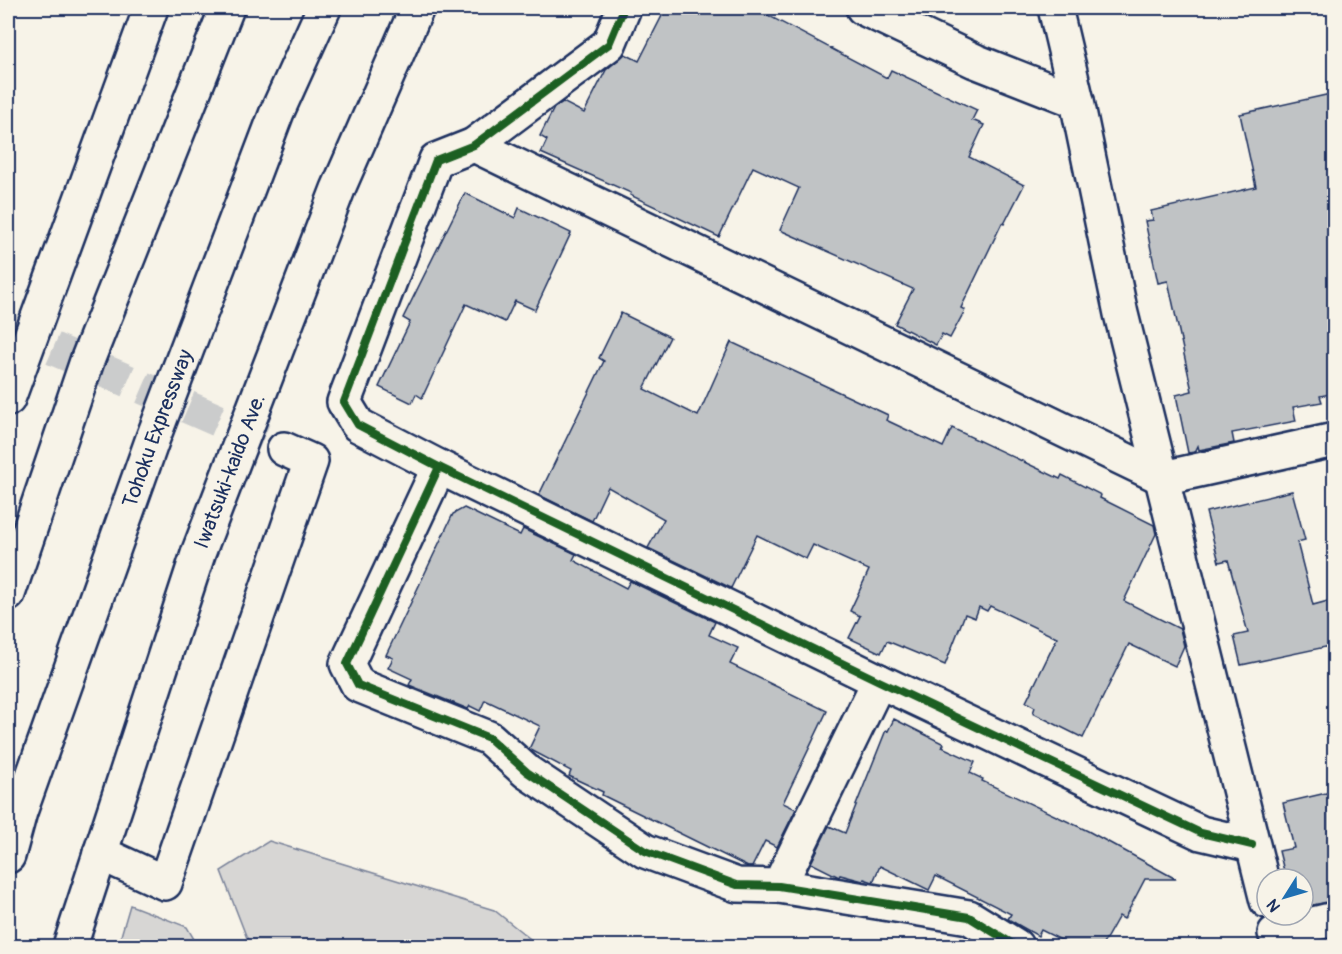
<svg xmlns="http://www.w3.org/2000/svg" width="1342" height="954" font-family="Pangolin,sans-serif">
  <rect width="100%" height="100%" fill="#f7f3e8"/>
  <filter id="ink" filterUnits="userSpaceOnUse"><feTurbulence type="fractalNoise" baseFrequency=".0167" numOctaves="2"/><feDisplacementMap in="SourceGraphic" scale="12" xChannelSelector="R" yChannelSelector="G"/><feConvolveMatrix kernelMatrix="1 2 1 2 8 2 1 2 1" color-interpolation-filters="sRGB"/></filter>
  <g filter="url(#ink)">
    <g fill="#d7d6d4" stroke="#798299" stroke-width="1.5">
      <polygon points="269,841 494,910 539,946 250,946 221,871"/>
      <polygon points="130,905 187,927 198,946 118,946"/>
    </g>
    <g fill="#c0c3c5" stroke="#1b2f5e" stroke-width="1.5">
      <polygon points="666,8 754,8 887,78 891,70 977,110 972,120 984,125 969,157 1024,185 1004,224 1002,223 961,308 965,310 950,338 942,334 936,345 895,324 913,289 780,230 799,188 753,167 719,237 630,195 631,193 541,153 547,140 540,136 554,108 563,102 584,113 606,70 625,54 639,61"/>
      <polygon points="1335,93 1335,305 1329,306 1335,337 1335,393 1320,396 1322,402 1293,407 1296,421 1232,433 1234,443 1199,450 1198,446 1195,452 1188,453 1176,395 1192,391 1168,281 1158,283 1145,221 1153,220 1151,211 1256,187 1240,114"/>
      <polygon points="465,193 515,218 519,208 571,233 535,310 515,301 505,322 466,304 422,398 416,394 412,403 379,387 410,322 403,318"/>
      <polygon points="621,313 670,337 644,389 698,416 731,342 888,415 886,420 943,447 952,428 1060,479 1062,475 1101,495 1100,498 1154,525 1156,534 1124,601 1180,629 1184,646 1175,666 1129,644 1083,738 1033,713 1035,707 1026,702 1057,638 990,606 987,611 979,607 975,618 965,614 945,665 887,641 881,653 849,638 860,616 850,611 869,570 813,545 806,559 757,535 731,588 648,548 664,519 608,487 592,521 539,495 604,361 599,358"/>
      <polygon points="1292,491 1305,540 1297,542 1313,605 1328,601 1335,627 1335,645 1241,665 1234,636 1248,633 1228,560 1219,562 1206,512"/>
      <polygon points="464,508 520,535 523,529 576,554 573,560 626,588 630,581 715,622 709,635 738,648 730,664 827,711 783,803 796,809 777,847 765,841 752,867 748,867 602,795 603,792 569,776 571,771 531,750 529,749 540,726 485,700 480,711 470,706 468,709 409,685 412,679 388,668 393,658 386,655 453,514"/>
      <polygon points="894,719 944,744 942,747 975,762 970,773 983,779 982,781 1088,831 1176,879 1145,879 1124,919 1119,916 1102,946 1073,946 1041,930 1038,936 1008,919 1011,914 936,876 929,890 880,866 873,882 864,879 863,881 840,875 839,877 811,863 829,826 845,833 886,730 888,731"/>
      <polygon points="1335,791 1335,901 1303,907 1303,879 1286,879 1279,851 1294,848 1283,803"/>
      <polygon points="1335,938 1335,946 1303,946"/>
    </g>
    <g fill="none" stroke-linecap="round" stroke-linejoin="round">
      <polyline stroke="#cbcccc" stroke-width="33" stroke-dasharray="33 16" stroke-linecap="butt" points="8,329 284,449"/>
      <g stroke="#1b2f5e" stroke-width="38">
        <g id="minor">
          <polyline points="624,8 609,44 474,145 436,160 344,402 358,425 439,467 879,681 1201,833 1252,845"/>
          <polyline points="863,8 975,61 1077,101"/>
          <polyline points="1055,8 1077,101 1121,314 1267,901"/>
          <polyline points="474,145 1163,478 1334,440"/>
          <polyline points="439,467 347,664 358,685 489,738 527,772 645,851 737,885 779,886 969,917 1016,946"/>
          <polyline points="100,853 165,883 311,461 284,449"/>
          <polyline points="779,886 879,681"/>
          <polyline points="1275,933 1334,919"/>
        </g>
      </g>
      <g stroke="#1b2f5e" stroke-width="38">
        <g id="highway">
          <polyline points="8,399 151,8"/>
          <polyline points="8,594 87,361 227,8"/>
          <path id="s1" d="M8 856 20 812 153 438 277 112 324 8"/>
          <path id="s2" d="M70 946 199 551 338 189 417 8"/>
        </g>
      </g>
      <use href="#minor" stroke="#f7f3e8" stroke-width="33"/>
      <use href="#highway" stroke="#f7f3e8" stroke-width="33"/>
      <g stroke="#f7f3e8" stroke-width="11">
        <g id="cycleway">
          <polyline points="624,8 609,44 474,145 436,160 344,402 358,425 439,467 879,681 1201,833 1252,845"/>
          <polyline points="439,467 347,664 358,685 489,738 527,772 645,851 737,885 779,886 969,917 1016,946"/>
        </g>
      </g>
      <use href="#cycleway" stroke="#1b5e20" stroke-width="8"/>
    </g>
  </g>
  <g text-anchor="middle" stroke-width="5" stroke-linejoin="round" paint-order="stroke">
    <g font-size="21" fill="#1b2f5e" stroke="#f7f3e8">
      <text dy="7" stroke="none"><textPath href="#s1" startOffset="453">Tohoku Expressway</textPath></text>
      <text dy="7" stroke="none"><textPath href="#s2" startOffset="501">Iwatsuki-kaido Ave.</textPath></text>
    </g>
  </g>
  <rect width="1342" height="954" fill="none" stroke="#f7f3e8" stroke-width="30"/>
  <rect x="15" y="15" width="1312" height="924" fill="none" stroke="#1b2f5e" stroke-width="2" filter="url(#ink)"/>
  <g transform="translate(1285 897) rotate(233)"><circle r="28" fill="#f7f3e8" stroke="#9fa5b1" stroke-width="1.5"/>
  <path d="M0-4.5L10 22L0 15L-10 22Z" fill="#1f6fb2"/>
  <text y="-9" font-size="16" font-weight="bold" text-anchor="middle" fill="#1b2f5e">N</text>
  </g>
</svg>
